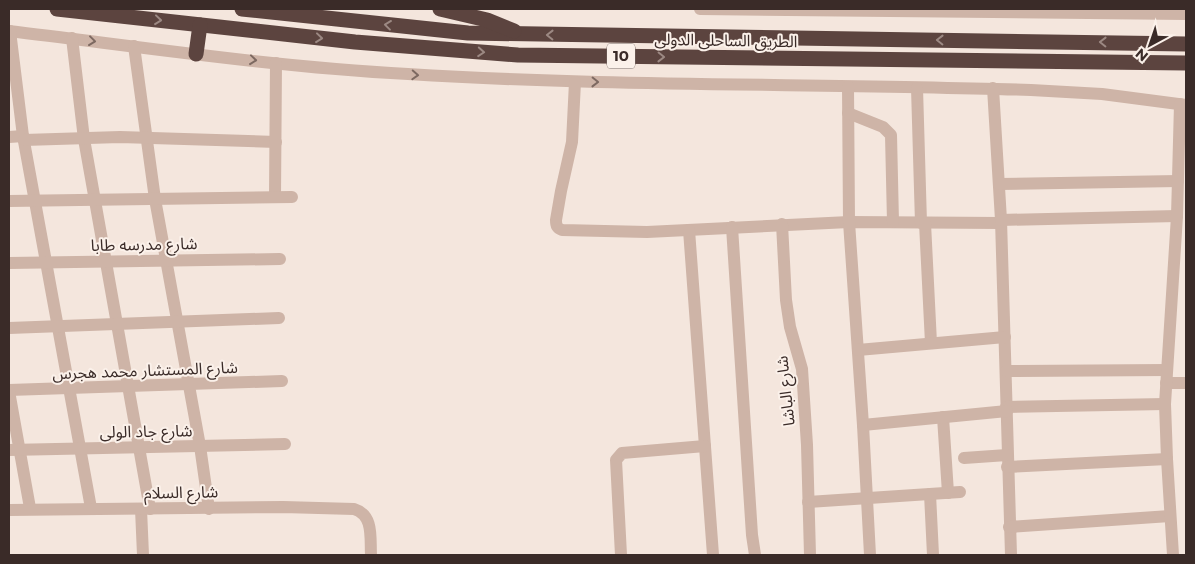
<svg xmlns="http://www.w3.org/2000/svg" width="1195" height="564" font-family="Montserrat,'Noto Sans Arabic',sans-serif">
  <rect width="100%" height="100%" fill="#f4e6dd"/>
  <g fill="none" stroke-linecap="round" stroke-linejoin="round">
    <g stroke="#ceb4a7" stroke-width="12">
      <polyline points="700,9 1186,14"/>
      <path d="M9 31C142 47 275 67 408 74 616 87 823 83 1031 90L1102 94 1186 105"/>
      <polyline points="10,31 23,136 91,508"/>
      <polyline points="72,38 84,139 150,509"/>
      <polyline points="134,46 155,199 200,446 209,509"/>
      <path d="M575 82 572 142 561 191 556 220C556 226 557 228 562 230L647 232 849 222 1001 223"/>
      <polyline points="848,87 849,222 863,425 870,555"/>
      <polyline points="917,88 921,223"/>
      <polyline points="993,88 1001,220 1011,555"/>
      <polyline points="848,113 883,127 891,135 893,222"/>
      <polyline points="9,137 23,136"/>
      <polyline points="24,140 120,137 276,142"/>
      <polyline points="999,184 1178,181"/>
      <polyline points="275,197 276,63"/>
      <polyline points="9,201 292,197"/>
      <polyline points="1001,220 1177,216"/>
      <polyline points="925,223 931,343"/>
      <polyline points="782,224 786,300 790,327 802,369 807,445 810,555"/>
      <polyline points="732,227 752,535 755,555"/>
      <polyline points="689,230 713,555"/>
      <polyline points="9,263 280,259"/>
      <polyline points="9,328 279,318"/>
      <polyline points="858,350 1005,337"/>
      <polyline points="1006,371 1167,370"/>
      <polyline points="1166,383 1186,383"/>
      <polyline points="9,390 282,381"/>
      <polyline points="9,391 30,508"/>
      <polyline points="1006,407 1165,404"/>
      <polyline points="943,417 948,493"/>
      <polyline points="863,425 1007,411"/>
      <polyline points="9,450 285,444"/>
      <polyline points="964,458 1007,455"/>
      <polyline points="1007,467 1167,459"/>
      <polyline points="930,494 933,555"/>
      <polyline points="808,502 960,492"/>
      <polyline points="141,509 143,555"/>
      <path d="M9 510 283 507 354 509C374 515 370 538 371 555"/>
      <polyline points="1009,527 1170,516"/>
      <polyline points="621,555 616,460 622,453 705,446"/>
      <polyline points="1173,555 1167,459 1165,404 1177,216 1180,104"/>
    </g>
    <g stroke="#5c443f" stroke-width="15">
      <polyline points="57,9 355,42 518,55 1186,63"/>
      <polyline points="242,9 468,33 1186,44"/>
      <polyline points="440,9 487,20 514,31"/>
      <polyline points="196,54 200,25"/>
    </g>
  </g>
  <defs><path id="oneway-chevron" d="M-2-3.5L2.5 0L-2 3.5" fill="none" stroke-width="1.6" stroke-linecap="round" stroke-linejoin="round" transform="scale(1.25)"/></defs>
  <g stroke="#9c8983">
    <use href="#oneway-chevron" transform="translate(158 20) rotate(6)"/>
    <use href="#oneway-chevron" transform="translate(388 25) rotate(-173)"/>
    <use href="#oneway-chevron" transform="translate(550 35) rotate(-179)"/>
    <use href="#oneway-chevron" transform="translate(319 38) rotate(6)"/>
    <use href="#oneway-chevron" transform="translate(940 40) rotate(-179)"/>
    <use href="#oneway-chevron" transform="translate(1103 42) rotate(-179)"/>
    <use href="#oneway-chevron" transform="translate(481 52) rotate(4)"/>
    <use href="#oneway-chevron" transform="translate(661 57) rotate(1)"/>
  </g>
  <g stroke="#7d6961">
    <use href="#oneway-chevron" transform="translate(92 41) rotate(7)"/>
    <use href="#oneway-chevron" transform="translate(253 60) rotate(6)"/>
    <use href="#oneway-chevron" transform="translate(415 75) rotate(3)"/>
    <use href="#oneway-chevron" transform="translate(595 82) rotate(1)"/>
  </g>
  <g text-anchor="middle" stroke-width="4" stroke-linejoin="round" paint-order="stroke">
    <rect fill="#fbf1ea" stroke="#746662" stroke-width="1" x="607" y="43.5" width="28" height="25" rx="4"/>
    <g font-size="15" font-weight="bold" fill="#3a2b28">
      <text x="621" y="61">10</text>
    </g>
    <g font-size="16" fill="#3a2b28" stroke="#fbf1ea">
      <text transform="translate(726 40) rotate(1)" y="6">الطريق الساحلى الدولى</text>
      <text transform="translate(144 244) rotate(-1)" y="6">شارع مدرسه طابا</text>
      <text transform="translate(145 370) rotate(-2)" y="6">شارع المستشار محمد هجرس</text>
      <text transform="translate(785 391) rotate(-96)" y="6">شارع الباشا</text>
      <text transform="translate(146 431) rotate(-1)" y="6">شارع جاد الولى</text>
      <text transform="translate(181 492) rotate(-1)" y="6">شارع السلام</text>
    </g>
  </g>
  <rect width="1195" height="564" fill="none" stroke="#3a2b28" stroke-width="20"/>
  <g transform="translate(1150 45) rotate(220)" stroke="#fbf1ea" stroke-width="4" paint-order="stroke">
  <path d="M0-4L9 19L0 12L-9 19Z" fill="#3a2b28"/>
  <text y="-8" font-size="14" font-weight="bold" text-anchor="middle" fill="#3a2b28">N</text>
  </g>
</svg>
